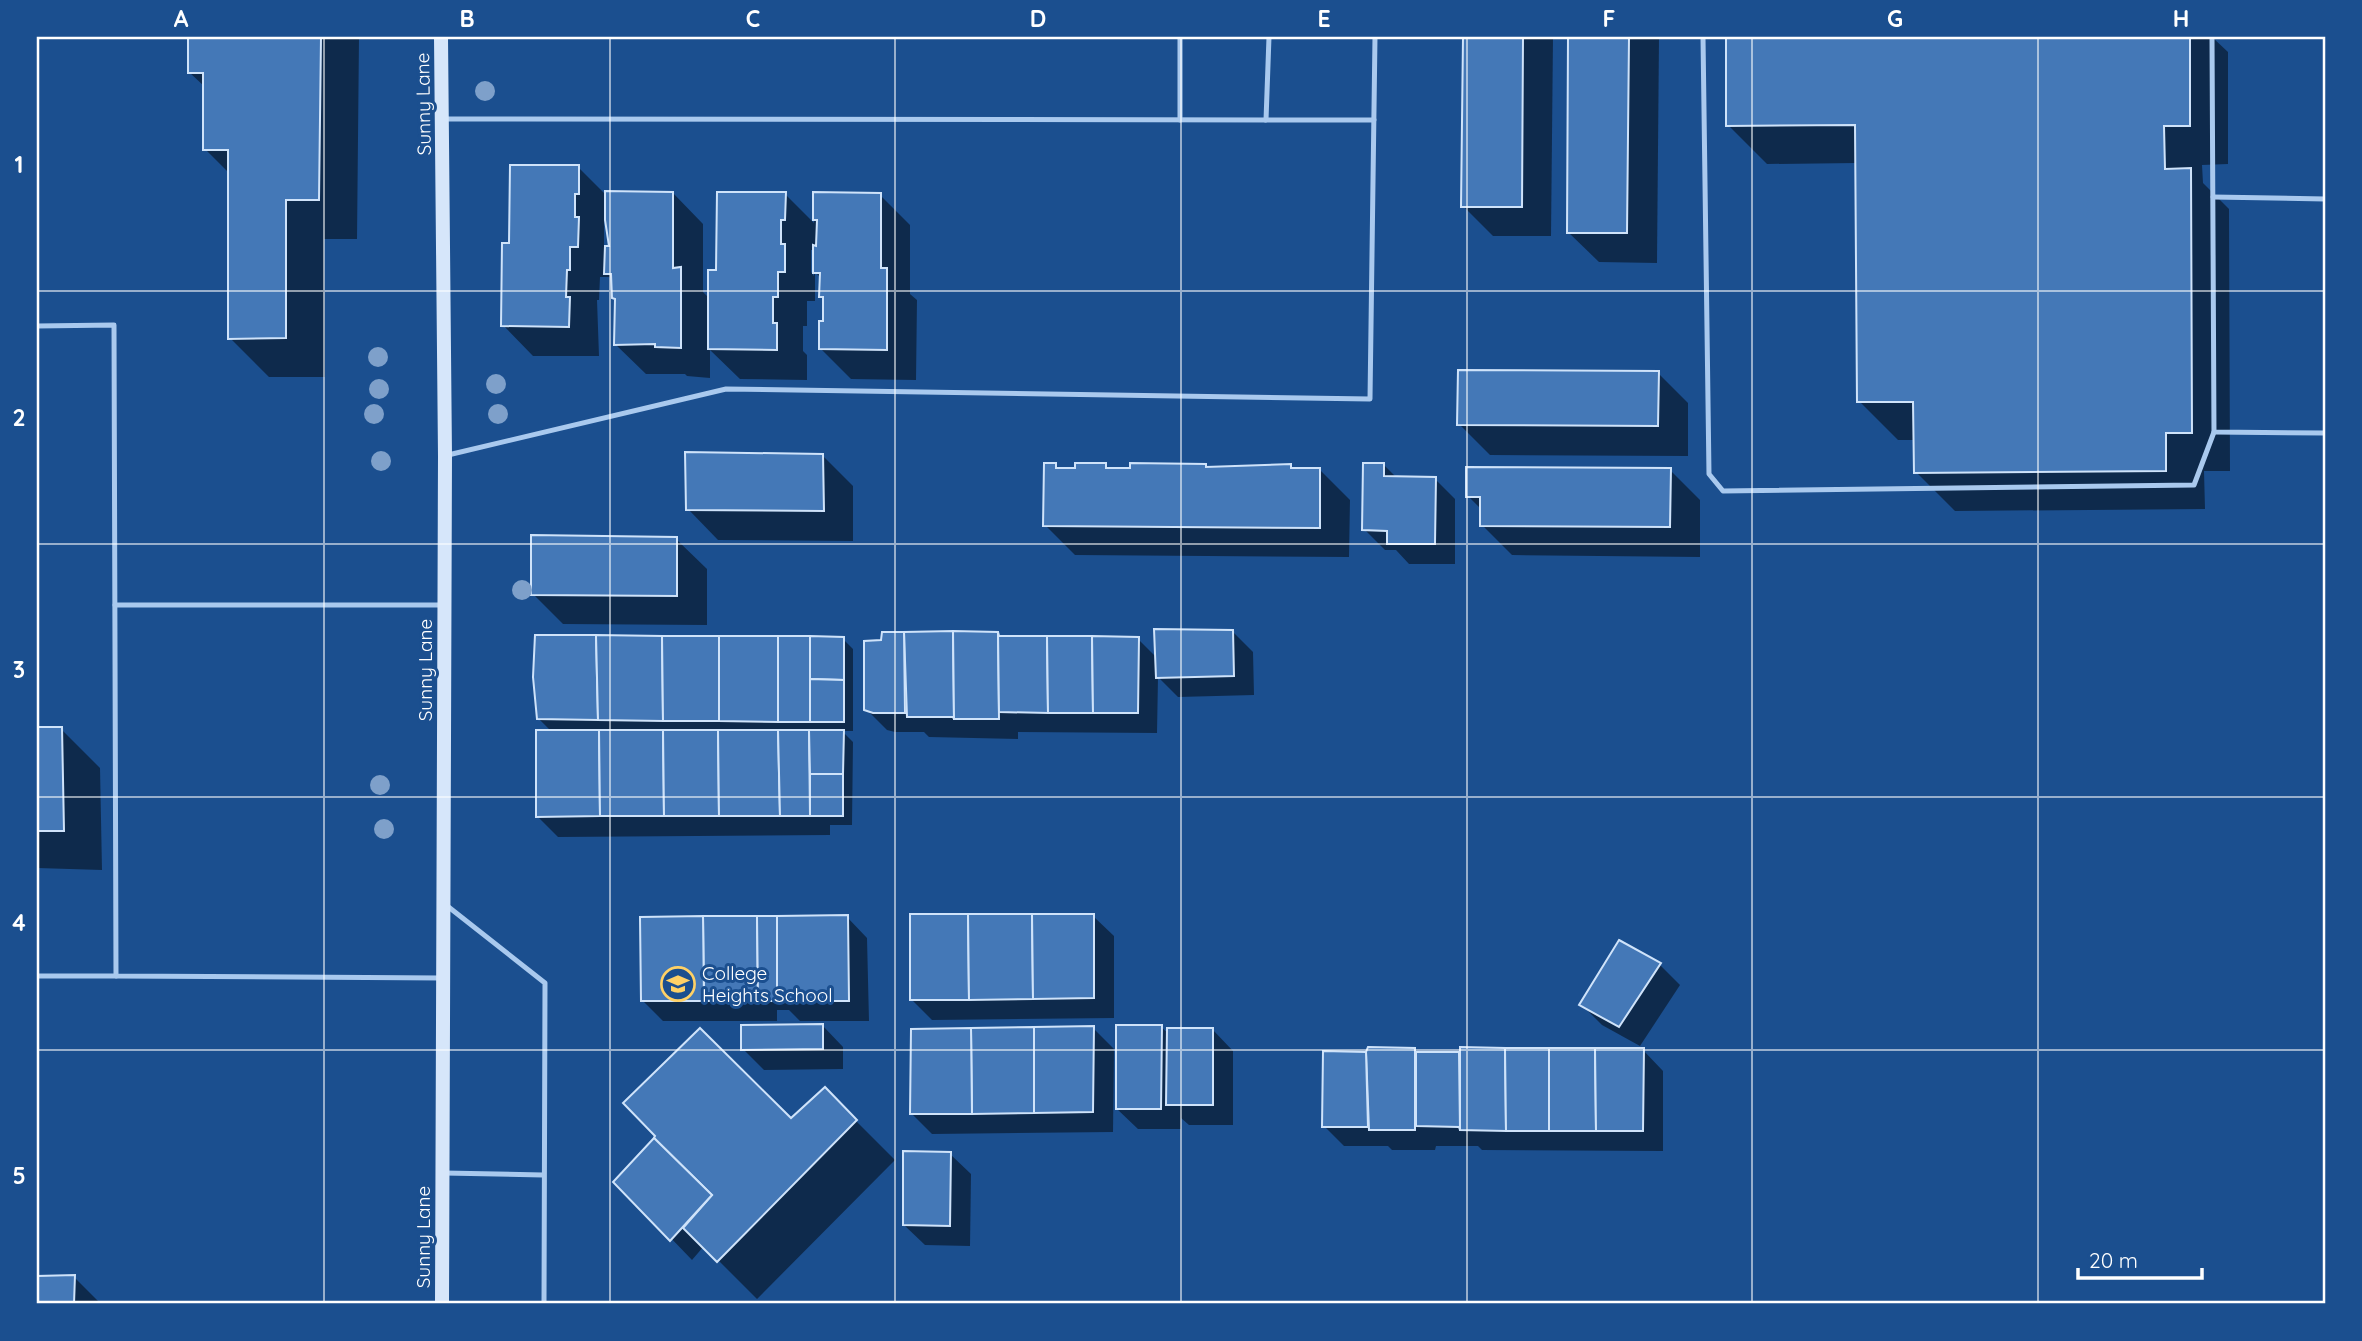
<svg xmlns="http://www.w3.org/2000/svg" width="2362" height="1341" font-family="Quicksand,sans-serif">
  <rect width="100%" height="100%" fill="#1b4f8f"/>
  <g fill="#0007" fill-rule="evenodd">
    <polygon points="190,37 359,37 357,239 324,239 325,377 269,377 230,338 230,174 205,149 205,87 190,73"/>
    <polygon points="1465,37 1553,37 1551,236 1493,236 1463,206"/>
    <polygon points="1570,37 1659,37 1657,263 1599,262 1568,232"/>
    <polygon points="1727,37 2212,37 2228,52 2228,164 2202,165 2203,183 2229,209 2230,471 2204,471 2205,509 1955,511 1916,472 1915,440 1898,440 1859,401 1857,163 1767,164 1728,125"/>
    <path d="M578 167 607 196 673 193 703 224V292L709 298 718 272 785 194 814 223 815 194 880 195 910 225V294L917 300 916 380 851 379 821 349 825 300 821 296 822 279 815 272V301H807V326H803V351L807 355V380L740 379 710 350V378L687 376 685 374H646L615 344 617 300 613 281 609 277H600L599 300H597L599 356H533L503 325 511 245ZM604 218H607L611 247 607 248 604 245ZM811 250H814V276L811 272Z"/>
    <polygon points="1658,373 1688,403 1688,456 1490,455 1459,424"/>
    <polygon points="823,456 853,486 853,541 718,540 688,509"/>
    <polygon points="1055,464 1060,470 1105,464 1110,470 1205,466 1208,469 1290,466 1294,470 1320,470 1350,500 1349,557 1075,555 1045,525"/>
    <polygon points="1384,465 1397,478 1435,479 1455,499 1455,564 1409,564 1396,550 1385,550 1364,529"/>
    <polygon points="1670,470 1700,500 1700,557 1512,555 1482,525 1482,510 1468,496"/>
    <polygon points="676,539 707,569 707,625 563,624 533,594"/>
    <polygon points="1232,631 1253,652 1254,695 1178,697 1158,677 1157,733 1018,732 1018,739 929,737 924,732 895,732 887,730 866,709 883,633 953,633 998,634 1001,638 1138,639 1157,658"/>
    <polygon points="843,639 853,649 853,731 842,731 853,742 852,825 830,825 830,835 558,837 537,816 552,732 539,719"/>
    <polygon points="37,729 61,729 100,768 102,870 37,868"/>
    <polygon points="1093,916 1114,936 1114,1018 932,1020 912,1000"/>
    <polygon points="847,917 867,938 869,1021 800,1021 789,1010 777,1010 777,1021 663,1021 642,1000"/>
    <polygon points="1660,965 1680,985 1640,1046 1602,1025 1582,1005"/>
    <polygon points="823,1026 843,1047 843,1069 764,1070 743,1049"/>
    <polygon points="1161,1027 1169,1034 1213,1030 1233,1051 1233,1125 1189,1125 1181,1118 1181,1129 1138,1129 1117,1109"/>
    <polygon points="1093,1028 1114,1049 1113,1132 932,1134 912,1114"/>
    <polygon points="1415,1049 1419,1054 1643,1050 1663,1071 1663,1151 1482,1150 1478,1146 1436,1146 1435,1150 1392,1150 1388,1146 1344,1146 1324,1126 1324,1053 1370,1054"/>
    <polygon points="825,1090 895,1160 757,1299 704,1246 692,1260 616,1181 791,1120"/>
    <polygon points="950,1154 971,1174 970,1246 925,1245 904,1225"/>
    <polygon points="37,1277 74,1277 101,1304 37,1304"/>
  </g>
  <g fill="#4478b7" stroke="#cfe3fa" stroke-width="2">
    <polygon points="188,37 321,37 319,200 286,200 286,338 228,339 228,150 203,150 203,73 188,73"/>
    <polygon points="1463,37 1523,37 1522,207 1461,207"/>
    <polygon points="1568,37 1629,37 1627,233 1567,233"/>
    <polygon points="1726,37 2190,37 2190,126 2164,126 2165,169 2191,168 2192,433 2166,433 2166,471 1914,473 1913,402 1857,402 1855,125 1726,126"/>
    <polygon points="510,165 579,165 579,194 575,194 575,217 579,217 578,247 570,247 570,270 567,270 566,297 570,297 569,327 501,326 502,243 509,243"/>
    <polygon points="605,191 673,192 673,268 681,267 681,348 655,347 655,344 614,345 615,299 612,298 611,274 604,274 605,246 609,246 605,220"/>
    <polygon points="717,192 786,192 785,220 781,220 781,244 785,244 785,272 778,272 778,297 773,297 773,323 777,323 777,350 708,349 708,270 716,270"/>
    <polygon points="813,192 881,193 881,268 887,268 887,350 819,349 819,321 823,321 823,297 819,297 820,273 813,273 813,245 816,246 817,220 813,220"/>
    <polygon points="1458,370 1659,371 1658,426 1457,425"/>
    <polygon points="685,452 823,454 824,511 686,510"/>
    <polygon points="1044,463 1056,463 1056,468 1075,468 1075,463 1106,463 1106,468 1130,468 1130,463 1206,464 1206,467 1291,464 1291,468 1320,468 1320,528 1043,526"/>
    <polygon points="1363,463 1384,463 1384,476 1436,477 1435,544 1387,544 1387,531 1362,530"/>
    <polygon points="1466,467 1671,468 1670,527 1480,526 1480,497 1466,497"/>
    <polygon points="531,535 677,537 677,596 531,595"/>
    <polygon points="1154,629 1233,630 1234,676 1156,678"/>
    <polygon points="953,631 954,719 953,717 907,717 904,632"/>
    <polygon points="953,631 998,632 999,719 954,719"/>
    <polygon points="882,632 904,632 905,713 873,713 864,710 864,641 881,640"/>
    <polygon points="998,632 999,636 1047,636 1048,713 999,712"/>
    <polygon points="535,635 596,635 598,720 537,719 533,677"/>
    <polygon points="596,635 662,636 663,721 598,720"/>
    <polygon points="662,636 719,636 719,721 663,721"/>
    <polygon points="719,636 778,636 778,722 719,721"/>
    <rect x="778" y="636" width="32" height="86"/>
    <polygon points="810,636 844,637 844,680 810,679"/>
    <polygon points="1047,636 1092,636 1093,713 1048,713"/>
    <polygon points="1092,636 1139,637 1138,713 1093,713"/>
    <polygon points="810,679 844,680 844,722 810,722"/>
    <polygon points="37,727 62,727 64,831 37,831"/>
    <polygon points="536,730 599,730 600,816 536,817"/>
    <polygon points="599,730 663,730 664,816 600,816"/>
    <polygon points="663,730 718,730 719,816 664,816"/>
    <polygon points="718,730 778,730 780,816 719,816"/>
    <polygon points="778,730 809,730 810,816 780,816"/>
    <polygon points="809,730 844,730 843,774 810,774"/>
    <rect x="810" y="774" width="33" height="42"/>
    <polygon points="910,914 968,914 969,1000 910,1000"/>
    <polygon points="968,914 1032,914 1033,999 969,1000"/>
    <polygon points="1032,914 1094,914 1094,998 1033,999"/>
    <polygon points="848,915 849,1001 777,1001 777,916"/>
    <polygon points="703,916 757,916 758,1001 704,1001"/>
    <polygon points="703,916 704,1001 641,1001 640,917"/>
    <polygon points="757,916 777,916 777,1001 758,1001"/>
    <polygon points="1619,940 1661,963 1619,1027 1579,1005"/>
    <polygon points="823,1024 823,1049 741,1050 741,1025"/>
    <polygon points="1116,1025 1162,1025 1161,1109 1116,1109"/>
    <polygon points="1094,1026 1093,1112 1034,1113 1034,1027"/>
    <polygon points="1034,1027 1034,1113 972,1114 971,1028"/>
    <polygon points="700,1028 791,1118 825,1087 857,1120 717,1262 683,1228 712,1195 654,1138 655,1136 623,1103"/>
    <polygon points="971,1028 972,1114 910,1114 911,1029"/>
    <polygon points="1167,1028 1213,1028 1213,1105 1166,1105"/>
    <polygon points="1368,1047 1415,1048 1415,1130 1369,1130 1366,1052"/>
    <polygon points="1460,1047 1505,1048 1506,1131 1460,1130"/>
    <polygon points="1505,1048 1549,1048 1549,1131 1506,1131"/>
    <polygon points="1549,1048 1595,1048 1596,1131 1549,1131"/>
    <polygon points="1595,1048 1644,1048 1643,1131 1596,1131"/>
    <polygon points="1323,1051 1366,1052 1368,1127 1322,1127"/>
    <polygon points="1416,1052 1459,1052 1460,1130 1459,1127 1416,1126"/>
    <polygon points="654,1138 712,1195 670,1241 613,1182"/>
    <polygon points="903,1151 951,1152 950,1226 903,1225"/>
    <polygon points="75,1275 74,1304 37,1304 37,1276"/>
  </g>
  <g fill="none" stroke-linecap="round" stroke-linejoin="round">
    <g stroke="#a9c9ee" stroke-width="5">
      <polyline points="1180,37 1180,120"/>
      <polyline points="1703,37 1709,474 1723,491 2194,485 2214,432"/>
      <polyline points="2212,37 2214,432 2325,433"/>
      <polyline points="442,119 1374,120"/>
      <polyline points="1266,120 1269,37"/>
      <polyline points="2213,197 2325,199"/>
      <polyline points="37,326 114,325 116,976 441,978"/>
      <polyline points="448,455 726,389 1370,399 1375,37"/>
      <polyline points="115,605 444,605"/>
      <polyline points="446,905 545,983 544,1304"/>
      <polyline points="37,976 116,976"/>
      <polyline points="444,1173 543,1175"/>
    </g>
    <polyline stroke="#d6e6fa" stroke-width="14" points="441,37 445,456 442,1304"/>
  </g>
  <g fill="#7ea0ca">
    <circle cx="485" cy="91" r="10"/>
    <circle cx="378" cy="357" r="10"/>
    <circle cx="496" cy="384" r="10"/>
    <circle cx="379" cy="389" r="10"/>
    <circle cx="374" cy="414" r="10"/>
    <circle cx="498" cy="414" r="10"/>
    <circle cx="381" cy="461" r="10"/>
    <circle cx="522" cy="590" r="10"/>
    <circle cx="380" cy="785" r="10"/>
    <circle cx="384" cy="829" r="10"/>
  </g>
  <path fill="none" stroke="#fff" stroke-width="2" stroke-opacity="0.55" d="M324 37V1304M610 37V1304M895 37V1304M1181 37V1304M1467 37V1304M1752 37V1304M2038 37V1304M37 291H2325M37 544H2325M37 797H2325M37 1050H2325"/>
  <defs>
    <g id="school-ring" transform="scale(1.75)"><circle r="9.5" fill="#1b4f8f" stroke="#ffd166" stroke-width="1.5"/><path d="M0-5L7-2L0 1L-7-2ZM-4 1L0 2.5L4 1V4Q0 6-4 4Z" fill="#ffd166"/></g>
  </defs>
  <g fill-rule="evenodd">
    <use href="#school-ring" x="678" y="984"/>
  </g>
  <g text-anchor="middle" stroke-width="6" stroke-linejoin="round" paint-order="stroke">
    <g font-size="19" fill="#fff" stroke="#1b4f8f">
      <text transform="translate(423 104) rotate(-91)" y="7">Sunny Lane</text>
      <text transform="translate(425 670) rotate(-90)" y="7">Sunny Lane</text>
      <text transform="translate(423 1237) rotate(-90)" y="7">Sunny Lane</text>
    </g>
    <g font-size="19" fill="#fff" stroke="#1b4f8f" text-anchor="start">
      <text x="702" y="980">College<tspan x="702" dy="22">Heights School</tspan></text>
    </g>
  </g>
  <rect width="2362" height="1341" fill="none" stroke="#1b4f8f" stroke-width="77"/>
  <path d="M2078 1268v10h124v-10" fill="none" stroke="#ffffff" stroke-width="3.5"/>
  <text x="2089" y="1268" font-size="21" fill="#ffffff" stroke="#1b4f8f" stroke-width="5" paint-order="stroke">20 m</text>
  <rect x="38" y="38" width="2286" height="1264" fill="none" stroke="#fff" stroke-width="2.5"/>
  <g font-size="23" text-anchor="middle" font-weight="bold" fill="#fff">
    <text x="181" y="27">A</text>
    <text x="467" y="27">B</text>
    <text x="753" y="27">C</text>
    <text x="1038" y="27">D</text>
    <text x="1324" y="27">E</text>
    <text x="1609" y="27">F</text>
    <text x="1895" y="27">G</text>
    <text x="2181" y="27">H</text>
    <text x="19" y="173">1</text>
    <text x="19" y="426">2</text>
    <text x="19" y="678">3</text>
    <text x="19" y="931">4</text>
    <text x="19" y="1184">5</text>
  </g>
</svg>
